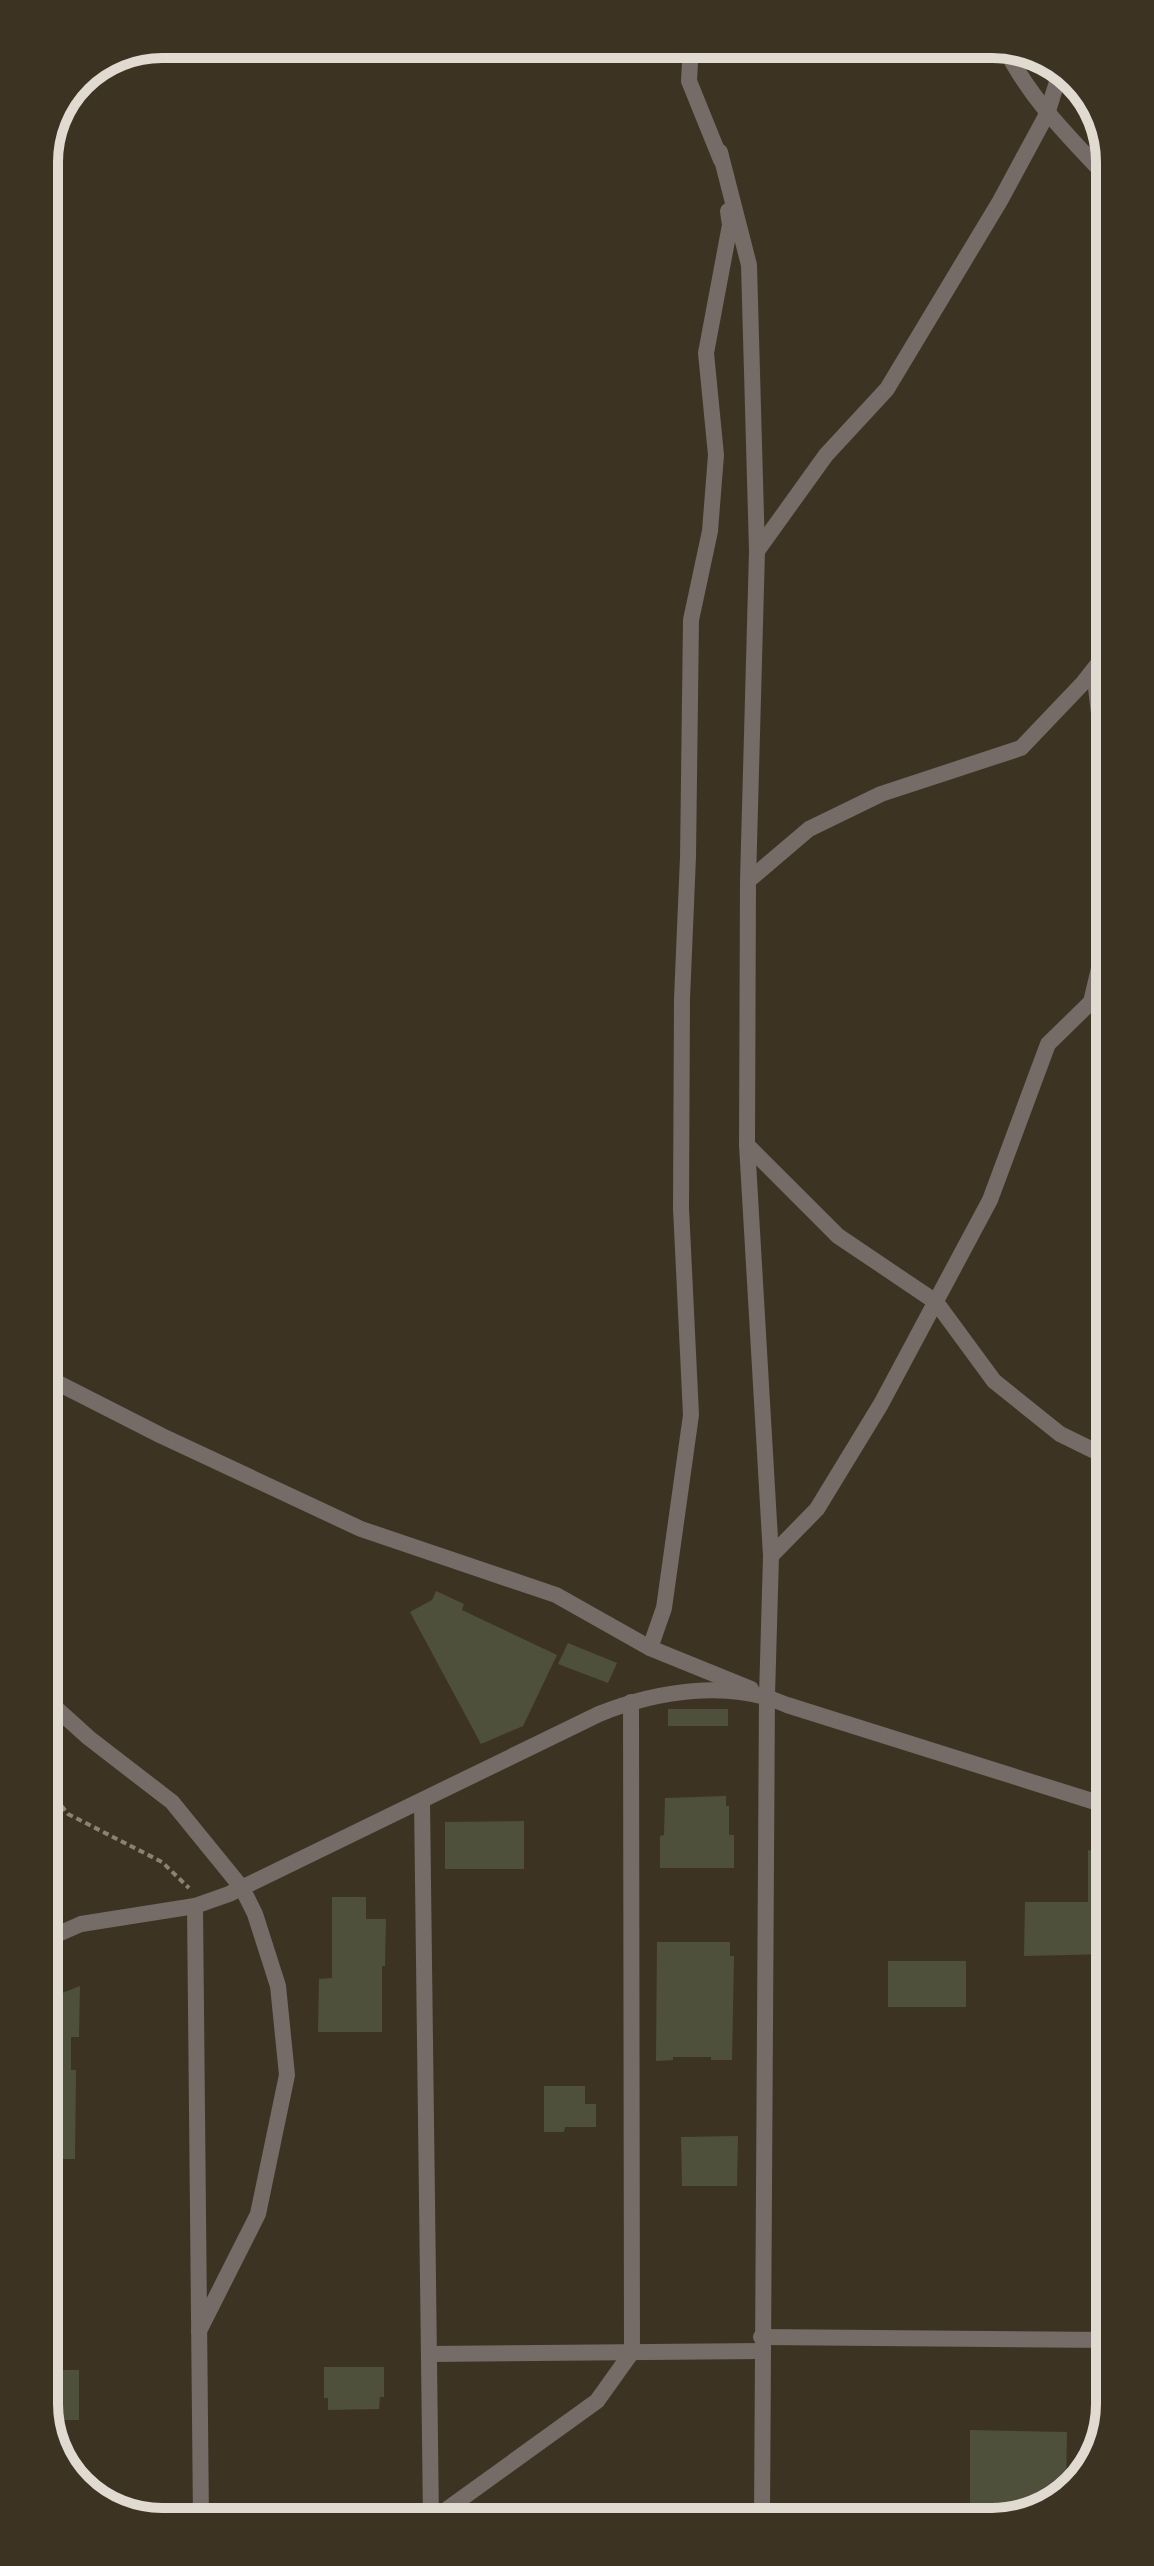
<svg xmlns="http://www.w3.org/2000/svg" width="1154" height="2566" font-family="Mulish,sans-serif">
  <rect width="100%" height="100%" fill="#3d3322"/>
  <g fill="#4e503c">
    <polygon points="436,1591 464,1604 462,1610 557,1655 523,1726 481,1744 410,1612 432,1600"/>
    <polygon points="568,1643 617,1663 608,1683 558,1664"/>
    <rect x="668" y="1709" width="60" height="17"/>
    <polygon points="726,1796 726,1806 729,1806 729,1835 734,1835 734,1868 660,1868 660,1836 664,1835 665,1798"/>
    <polygon points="524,1821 524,1869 445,1869 445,1822"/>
    <polygon points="1088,1850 1108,1855 1109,1954 1024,1956 1025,1902 1088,1902"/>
    <polygon points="332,1897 366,1897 366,1919 386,1919 385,1966 382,1966 382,2032 318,2032 319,1979 332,1978"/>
    <polygon points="657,1942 730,1942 730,1956 734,1956 732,2060 711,2060 711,2057 673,2057 673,2060 656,2061"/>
    <rect x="888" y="1961" width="78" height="46"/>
    <polygon points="80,1986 79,2037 71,2037 71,2070 76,2070 75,2159 50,2159 49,1998"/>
    <polygon points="544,2086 585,2086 585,2104 596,2104 596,2127 565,2127 564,2132 544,2132"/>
    <polygon points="738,2136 737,2186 682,2186 681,2137"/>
    <polygon points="324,2367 384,2367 384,2397 380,2397 379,2409 328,2410 328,2398 324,2398"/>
    <rect x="50" y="2370" width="29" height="50"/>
    <polygon points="970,2430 1067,2432 1066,2488 1030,2516 970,2516"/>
  </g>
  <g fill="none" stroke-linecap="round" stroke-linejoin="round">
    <polyline stroke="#8b8274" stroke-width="4" stroke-dasharray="6 4" stroke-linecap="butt" points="49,1790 68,1814 162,1862 189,1888"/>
    <g stroke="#756b67" stroke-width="16">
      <polyline points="691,44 689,81 721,160"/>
      <path d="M1004 46C1028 96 1066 134 1104 174"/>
      <polyline points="720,152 749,265 757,551 748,881 747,1145 771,1556 767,1696 762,2517"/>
      <polyline points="757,551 826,455 887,389 1000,201 1047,114 1057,82 1058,66"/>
      <polyline points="1094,670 1104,757 1106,822"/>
      <polyline points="748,881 809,829 881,794 1021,748 1083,683 1105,655"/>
      <polyline points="747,1145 838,1236 936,1302 994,1381 1060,1434 1107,1457"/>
      <polyline points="48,1378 162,1436 361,1529 556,1595 650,1648 751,1689"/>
      <polyline points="771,1556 817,1509 881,1404 990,1200 1048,1044 1091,1002 1100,964 1106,910"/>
      <polyline points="650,1648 664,1608 691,1415 681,1208 682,999 688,857 691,620 710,531 716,455 706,353 730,225 728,211"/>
      <polyline points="48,1701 89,1738 172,1802 242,1888 255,1914 278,1986 287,2075 258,2214 199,2331"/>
      <polyline points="422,1801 431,2520"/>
      <polyline points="195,1906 201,2521"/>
      <path d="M49 1938 81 1924 195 1906 229 1894 599 1714C656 1691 729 1679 787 1705L1108 1806"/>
      <polyline points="761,2337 1110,2340"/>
      <polyline points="429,2354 762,2351"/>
      <polyline points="432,2520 597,2401 632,2352 631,1702"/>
    </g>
  </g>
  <path d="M0 0H1154V2566H0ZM162 58H992A104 104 0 0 1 1096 162V2404A104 104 0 0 1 992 2508H162A104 104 0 0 1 58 2404V162A104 104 0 0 1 162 58Z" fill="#3d3322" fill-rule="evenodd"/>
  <path fill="none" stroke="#e1dad0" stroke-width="10" d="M162 58H992A104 104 0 0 1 1096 162V2404A104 104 0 0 1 992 2508H162A104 104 0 0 1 58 2404V162A104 104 0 0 1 162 58Z"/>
</svg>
